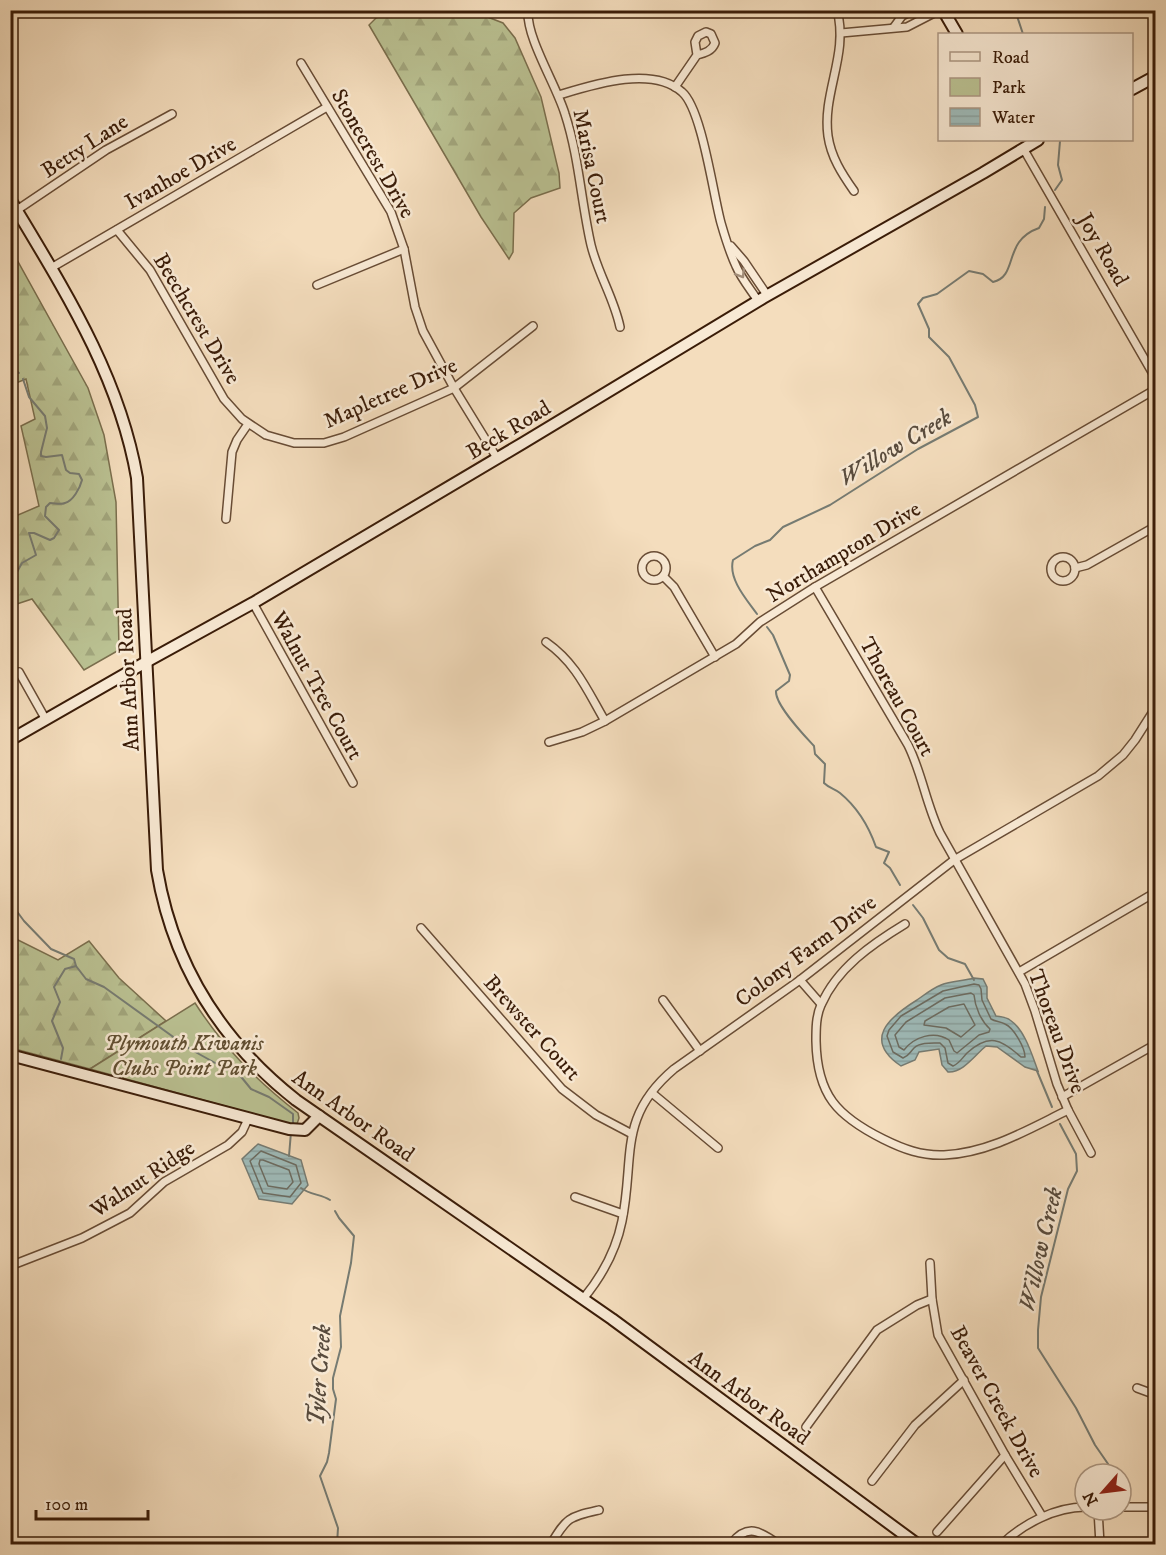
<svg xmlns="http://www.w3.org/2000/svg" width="1166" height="1555" font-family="'IM FELL DW Pica',serif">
  <defs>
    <pattern id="forest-firs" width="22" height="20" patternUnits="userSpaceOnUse" patternTransform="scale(1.5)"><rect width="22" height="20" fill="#bac192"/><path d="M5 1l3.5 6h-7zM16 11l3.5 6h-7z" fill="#a1a57c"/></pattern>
    <pattern id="water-rules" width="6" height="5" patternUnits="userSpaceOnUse" patternTransform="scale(1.5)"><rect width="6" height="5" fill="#9ebab8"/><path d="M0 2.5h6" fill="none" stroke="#899f9d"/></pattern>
  </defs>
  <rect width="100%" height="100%" fill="#f4ddbd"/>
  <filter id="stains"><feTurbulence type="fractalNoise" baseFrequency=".00333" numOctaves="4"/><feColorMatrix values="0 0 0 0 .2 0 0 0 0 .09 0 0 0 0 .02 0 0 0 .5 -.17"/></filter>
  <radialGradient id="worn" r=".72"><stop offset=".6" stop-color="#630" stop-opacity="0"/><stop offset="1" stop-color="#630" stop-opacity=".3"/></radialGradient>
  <g fill="url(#forest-firs)" stroke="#7a6e4d" stroke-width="1.5">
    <polygon points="391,11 472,11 503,23 515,38 541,97 559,173 560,188 531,198 514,213 513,252 509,259 481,217 369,25 376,18"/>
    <polygon points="11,249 88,388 104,435 116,502 119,650 84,670 32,599 11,606 11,518 39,506 21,426 35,419 26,379 11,385"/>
    <polygon points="10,936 58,960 89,941 119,978 166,1021 90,1069 11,1048"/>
  </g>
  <path fill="#bac192" stroke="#7a6e4d" stroke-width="1.5" d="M195 1003C224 1048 256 1080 298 1113L299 1118 297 1124 294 1125 90 1069Z"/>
  <g fill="url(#water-rules)" stroke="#767b72" stroke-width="1.5">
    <path d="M974 978 983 979 987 987V998L996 1016C1001 1017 1006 1017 1010 1020 1025 1030 1032 1055 1038 1071L1025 1067 997 1047 986 1046C975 1055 963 1073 948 1072L942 1065 939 1049 919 1052 915 1060 901 1066C863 1040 888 1018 917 1000 924 995 933 988 941 985 951 981 964 981 974 978Z"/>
    <polygon points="258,1144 301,1160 308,1185 292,1204 259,1199 242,1159"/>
  </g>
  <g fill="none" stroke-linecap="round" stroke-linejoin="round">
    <g stroke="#6c6b60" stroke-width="1.5">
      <path d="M974 984 979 985 981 989 982 1000 991 1019C996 1022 999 1021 1005 1024 1014 1028 1025 1048 1025 1057H1021C1001 1039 989 1033 967 1053 962 1058 960 1063 953 1066L948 1063 945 1048 940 1043C932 1043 920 1042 914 1048 909 1053 910 1055 903 1058L893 1052 887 1036 889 1030 901 1016 943 991Z"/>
      <path d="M971 993 974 995C975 1007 981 1021 990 1029L989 1032 979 1035 957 1053 954 1051 949 1040C934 1030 914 1037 904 1050L899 1047 895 1035 906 1022 945 998Z"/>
      <polygon points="964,1004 975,1025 961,1037 946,1028 924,1025 925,1021 949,1007"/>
      <polygon points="261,1151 296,1165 301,1183 290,1197 263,1193 250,1161"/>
      <polygon points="263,1160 289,1170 293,1182 287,1189 268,1186 259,1164 260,1160"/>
    </g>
    <g stroke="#767b72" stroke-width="2">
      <polyline points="1015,10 1023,34"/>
      <polyline points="1055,190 1062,180 1058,165 1060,141"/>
      <polyline points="10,359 14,369 19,373"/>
      <path d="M10 573 17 572 22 563 36 555 29 533H34L50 540 54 538 59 530 45 516 46 507 50 503C55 503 61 505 65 503 73 501 80 488 82 480L79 474 70 473 66 470 62 455 46 457 41 456V452L47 428 45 416 29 397 23 379"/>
      <path d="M757 614C747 600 728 579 733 560L755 546 770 540 783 527 830 505 918 449 978 417 975 405 949 357 929 337V329L918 304 923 298 937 294 969 271 983 274 993 282C1019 276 1002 241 1039 228L1044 219 1045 207"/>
      <path d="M767 627 773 635 790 675 789 681 776 691C775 705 804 735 814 746L815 754 825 764 824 783C829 788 835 789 840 793 857 807 869 827 876 847L889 852 884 863 890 868 900 885"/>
      <polyline points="10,902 24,921 51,949 74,959 76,966 86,979 104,987 190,1049 226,1069 238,1073 251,1089 269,1097 293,1114 293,1127"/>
      <polyline points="913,905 923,918 939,950 948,958 965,964 974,980"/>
      <polyline points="61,1059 63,1048 52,1021 60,1002 54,987 65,969 76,966"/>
      <polyline points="1037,1071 1052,1107"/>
      <polyline points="1060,1124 1076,1154 1077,1171 1068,1189 1041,1297 1038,1330 1038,1348 1076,1408 1095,1445 1115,1474"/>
      <polyline points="289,1156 291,1132"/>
      <path d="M301 1188C310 1195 321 1194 330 1200"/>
      <polyline points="335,1211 339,1218 354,1236 351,1263 340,1316 341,1347 333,1378 333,1389 336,1399 329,1453 327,1462 320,1476 338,1528 337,1544"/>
    </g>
    <g stroke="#684c35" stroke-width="10">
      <g id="street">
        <path d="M528 10C526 38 556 84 565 114 579 157 581 201 591 245 598 274 614 298 620 327"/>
        <path d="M837 10C849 54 822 93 828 136 831 157 842 174 854 191"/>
        <polyline points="10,14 16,10"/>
        <polyline points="894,27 902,16 913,10"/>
        <polyline points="841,33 907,27 940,10"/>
        <polyline points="301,63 391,212 404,249 415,307 423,331 454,388 497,458"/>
        <path d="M675 87 697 55 695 42 698 36 706 32 711 34 715 43C712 51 705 53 697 55"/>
        <path d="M559 95C592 85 652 65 682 92 702 109 713 194 721 223 725 237 730 253 736 266 741 278 751 290 758 301"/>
        <polyline points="1023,148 1156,379"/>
        <polyline points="10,218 17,210 106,150 172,114"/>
        <polyline points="117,230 150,270 224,399 242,419 266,435 294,443 324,443 344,437 454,388 533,326"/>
        <polyline points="731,246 744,261 767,295"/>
        <polyline points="51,268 327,107"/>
        <polyline points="317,285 404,249"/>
        <polyline points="226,519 232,452 237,440 248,424"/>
        <circle cx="654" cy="568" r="12"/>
        <circle cx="1063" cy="569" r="12"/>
        <polyline points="1075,568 1087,565 1156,526"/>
        <polyline points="663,576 674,587 715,657"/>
        <path d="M815 587 908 745C922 773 926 804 940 833L1025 984 1035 1011 1057 1084 1068 1110 1091 1153"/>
        <polyline points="253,603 353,783"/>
        <path d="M546 642C576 663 587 690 605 721"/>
        <polyline points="19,672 46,720"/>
        <polyline points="549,742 582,732 605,721 736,644 760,622 815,587 1156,389"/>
        <path d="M905 924C872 944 837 968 821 1005 816 1016 816 1029 816 1041 817 1095 837 1116 883 1139 903 1149 922 1156 944 1155 989 1153 1029 1129 1068 1110"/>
        <polyline points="421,928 562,1089 596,1115 632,1134"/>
        <polyline points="1019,972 1156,892"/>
        <polyline points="800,980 821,1004"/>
        <polyline points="663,1000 700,1051"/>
        <polyline points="652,1093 718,1148"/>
        <polyline points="1062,1097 1156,1044"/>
        <polyline points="575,1197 623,1214"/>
        <polyline points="930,1263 932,1299 938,1335 1005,1455 1042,1516"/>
        <polyline points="10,1266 82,1238 130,1213 164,1182 228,1145 242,1132 248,1119"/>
        <path d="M583 1299C602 1276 616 1251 622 1221 635 1158 617 1117 674 1069L800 980 954 860 1098 776 1123 755 1135 740 1156 707"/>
        <polyline points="1137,1388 1156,1395"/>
        <polyline points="806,1427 877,1330 917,1305 932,1299"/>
        <polyline points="872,1481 915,1425 964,1380"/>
        <polyline points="1121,1507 1156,1507"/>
        <polyline points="1098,1510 1100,1544"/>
        <polyline points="937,1532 1005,1455"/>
        <path d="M551 1544C567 1517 569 1517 599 1510"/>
        <path d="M731 1544C747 1523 760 1531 778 1544"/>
        <path d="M1002 1544C1023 1524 1055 1507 1085 1507"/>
      </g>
    </g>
    <g stroke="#3a1c08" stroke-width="14">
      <g id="secondary">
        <polyline points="943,10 957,34"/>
        <polyline points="1132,89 1156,76"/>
        <path d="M10 199C63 288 119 374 137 478L157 870C173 965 221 1041 296 1100L612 1319 917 1544"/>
        <polyline points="10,740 146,662 253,603 523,443 763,298 983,173 1038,140"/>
        <polyline points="10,1055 289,1129 305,1130 319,1116"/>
      </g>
    </g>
    <use href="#street" stroke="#f8e9d4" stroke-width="7"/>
    <use href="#secondary" stroke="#f8e9d4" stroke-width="10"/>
  </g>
  <defs><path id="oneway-chevron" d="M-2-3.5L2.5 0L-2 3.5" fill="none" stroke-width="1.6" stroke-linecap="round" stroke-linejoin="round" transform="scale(1.5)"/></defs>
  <use stroke="#a28d78" href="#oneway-chevron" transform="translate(741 274) rotate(58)"/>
  <g text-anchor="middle" stroke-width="5" stroke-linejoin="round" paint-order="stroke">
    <g font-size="22" fill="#3a1c08" stroke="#f8e9d4">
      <text transform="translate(84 145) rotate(-33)" y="8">Betty Lane</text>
      <text transform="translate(374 153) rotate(60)" y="8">Stonecrest Drive</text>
      <text transform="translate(593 166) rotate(78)" y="8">Marisa Court</text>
      <text transform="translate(180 172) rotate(-30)" y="8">Ivanhoe Drive</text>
      <text transform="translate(1104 249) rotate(60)" y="8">Joy Road</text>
      <text transform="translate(198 318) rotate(59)" y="8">Beechcrest Drive</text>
      <text transform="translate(390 392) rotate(-24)" y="8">Mapletree Drive</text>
      <text transform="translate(508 429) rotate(-31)" y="8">Beck Road</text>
      <text transform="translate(843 551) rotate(-31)" y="8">Northampton Drive</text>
      <text transform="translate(127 680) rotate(-93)" y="8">Ann Arbor Road</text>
      <text transform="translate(318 685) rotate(61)" y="8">Walnut Tree Court</text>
      <text transform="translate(898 696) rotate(61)" y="8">Thoreau Court</text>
      <text transform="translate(805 950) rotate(-37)" y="8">Colony Farm Drive</text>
      <text transform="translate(533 1027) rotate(48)" y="8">Brewster Court</text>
      <text transform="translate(1058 1031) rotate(70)" y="8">Thoreau Drive</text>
      <text transform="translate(354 1115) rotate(35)" y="8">Ann Arbor Road</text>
      <text transform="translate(142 1178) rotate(-34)" y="8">Walnut Ridge</text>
      <text transform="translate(750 1397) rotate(36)" y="8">Ann Arbor Road</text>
      <text transform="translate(998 1401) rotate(61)" y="8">Beaver Creek Drive</text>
    </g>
    <g font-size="22" font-style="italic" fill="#604e31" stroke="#f8e9d4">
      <text x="184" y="1050">Plymouth Kiwanis<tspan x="184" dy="25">Clubs Point Park</tspan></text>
    </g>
    <g font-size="24" font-style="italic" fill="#584b3d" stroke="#f8e9d4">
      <text transform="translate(895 447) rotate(-31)" y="8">Willow Creek</text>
      <text transform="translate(1040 1249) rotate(-77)" y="8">Willow Creek</text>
      <text transform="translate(319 1375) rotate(-86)" y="8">Tyler Creek</text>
    </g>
  </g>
  <rect width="1166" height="1555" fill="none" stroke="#f4ddbd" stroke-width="36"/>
  <rect x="12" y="12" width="1142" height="1531" fill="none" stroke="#3a1c08" stroke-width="3"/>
  <rect x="18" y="18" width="1130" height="1519" fill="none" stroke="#3a1c08" stroke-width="1.5"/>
  <rect x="938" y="33" width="195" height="108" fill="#f8e9d4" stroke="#ac9782" stroke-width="1.5"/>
  <rect x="950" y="52" width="30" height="9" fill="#f8e9d4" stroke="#ac9782" stroke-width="1.5"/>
  <text x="992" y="63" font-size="18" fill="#3a1c08">Road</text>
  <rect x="950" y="78" width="30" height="18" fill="#bac192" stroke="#ac9782" stroke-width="1.5"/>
  <text x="992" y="93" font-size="18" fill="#3a1c08">Park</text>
  <rect x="950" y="108" width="30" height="18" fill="url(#water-rules)" stroke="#ac9782" stroke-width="1.5"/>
  <text x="992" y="123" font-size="18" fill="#3a1c08">Water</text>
  <g transform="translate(1103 1492) rotate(242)"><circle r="28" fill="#f8e9d4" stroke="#ac9782" stroke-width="1.5"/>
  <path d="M0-4.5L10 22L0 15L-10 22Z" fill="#8f2418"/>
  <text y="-9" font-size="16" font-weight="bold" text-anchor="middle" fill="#3a1c08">N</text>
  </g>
  <path d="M36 1510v9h112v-9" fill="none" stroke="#3a1c08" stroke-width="3"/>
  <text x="45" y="1510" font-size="18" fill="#3a1c08" stroke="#f8e9d4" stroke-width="4.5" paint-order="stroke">100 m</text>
  <rect width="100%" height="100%" filter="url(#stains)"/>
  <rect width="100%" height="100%" fill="url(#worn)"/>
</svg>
